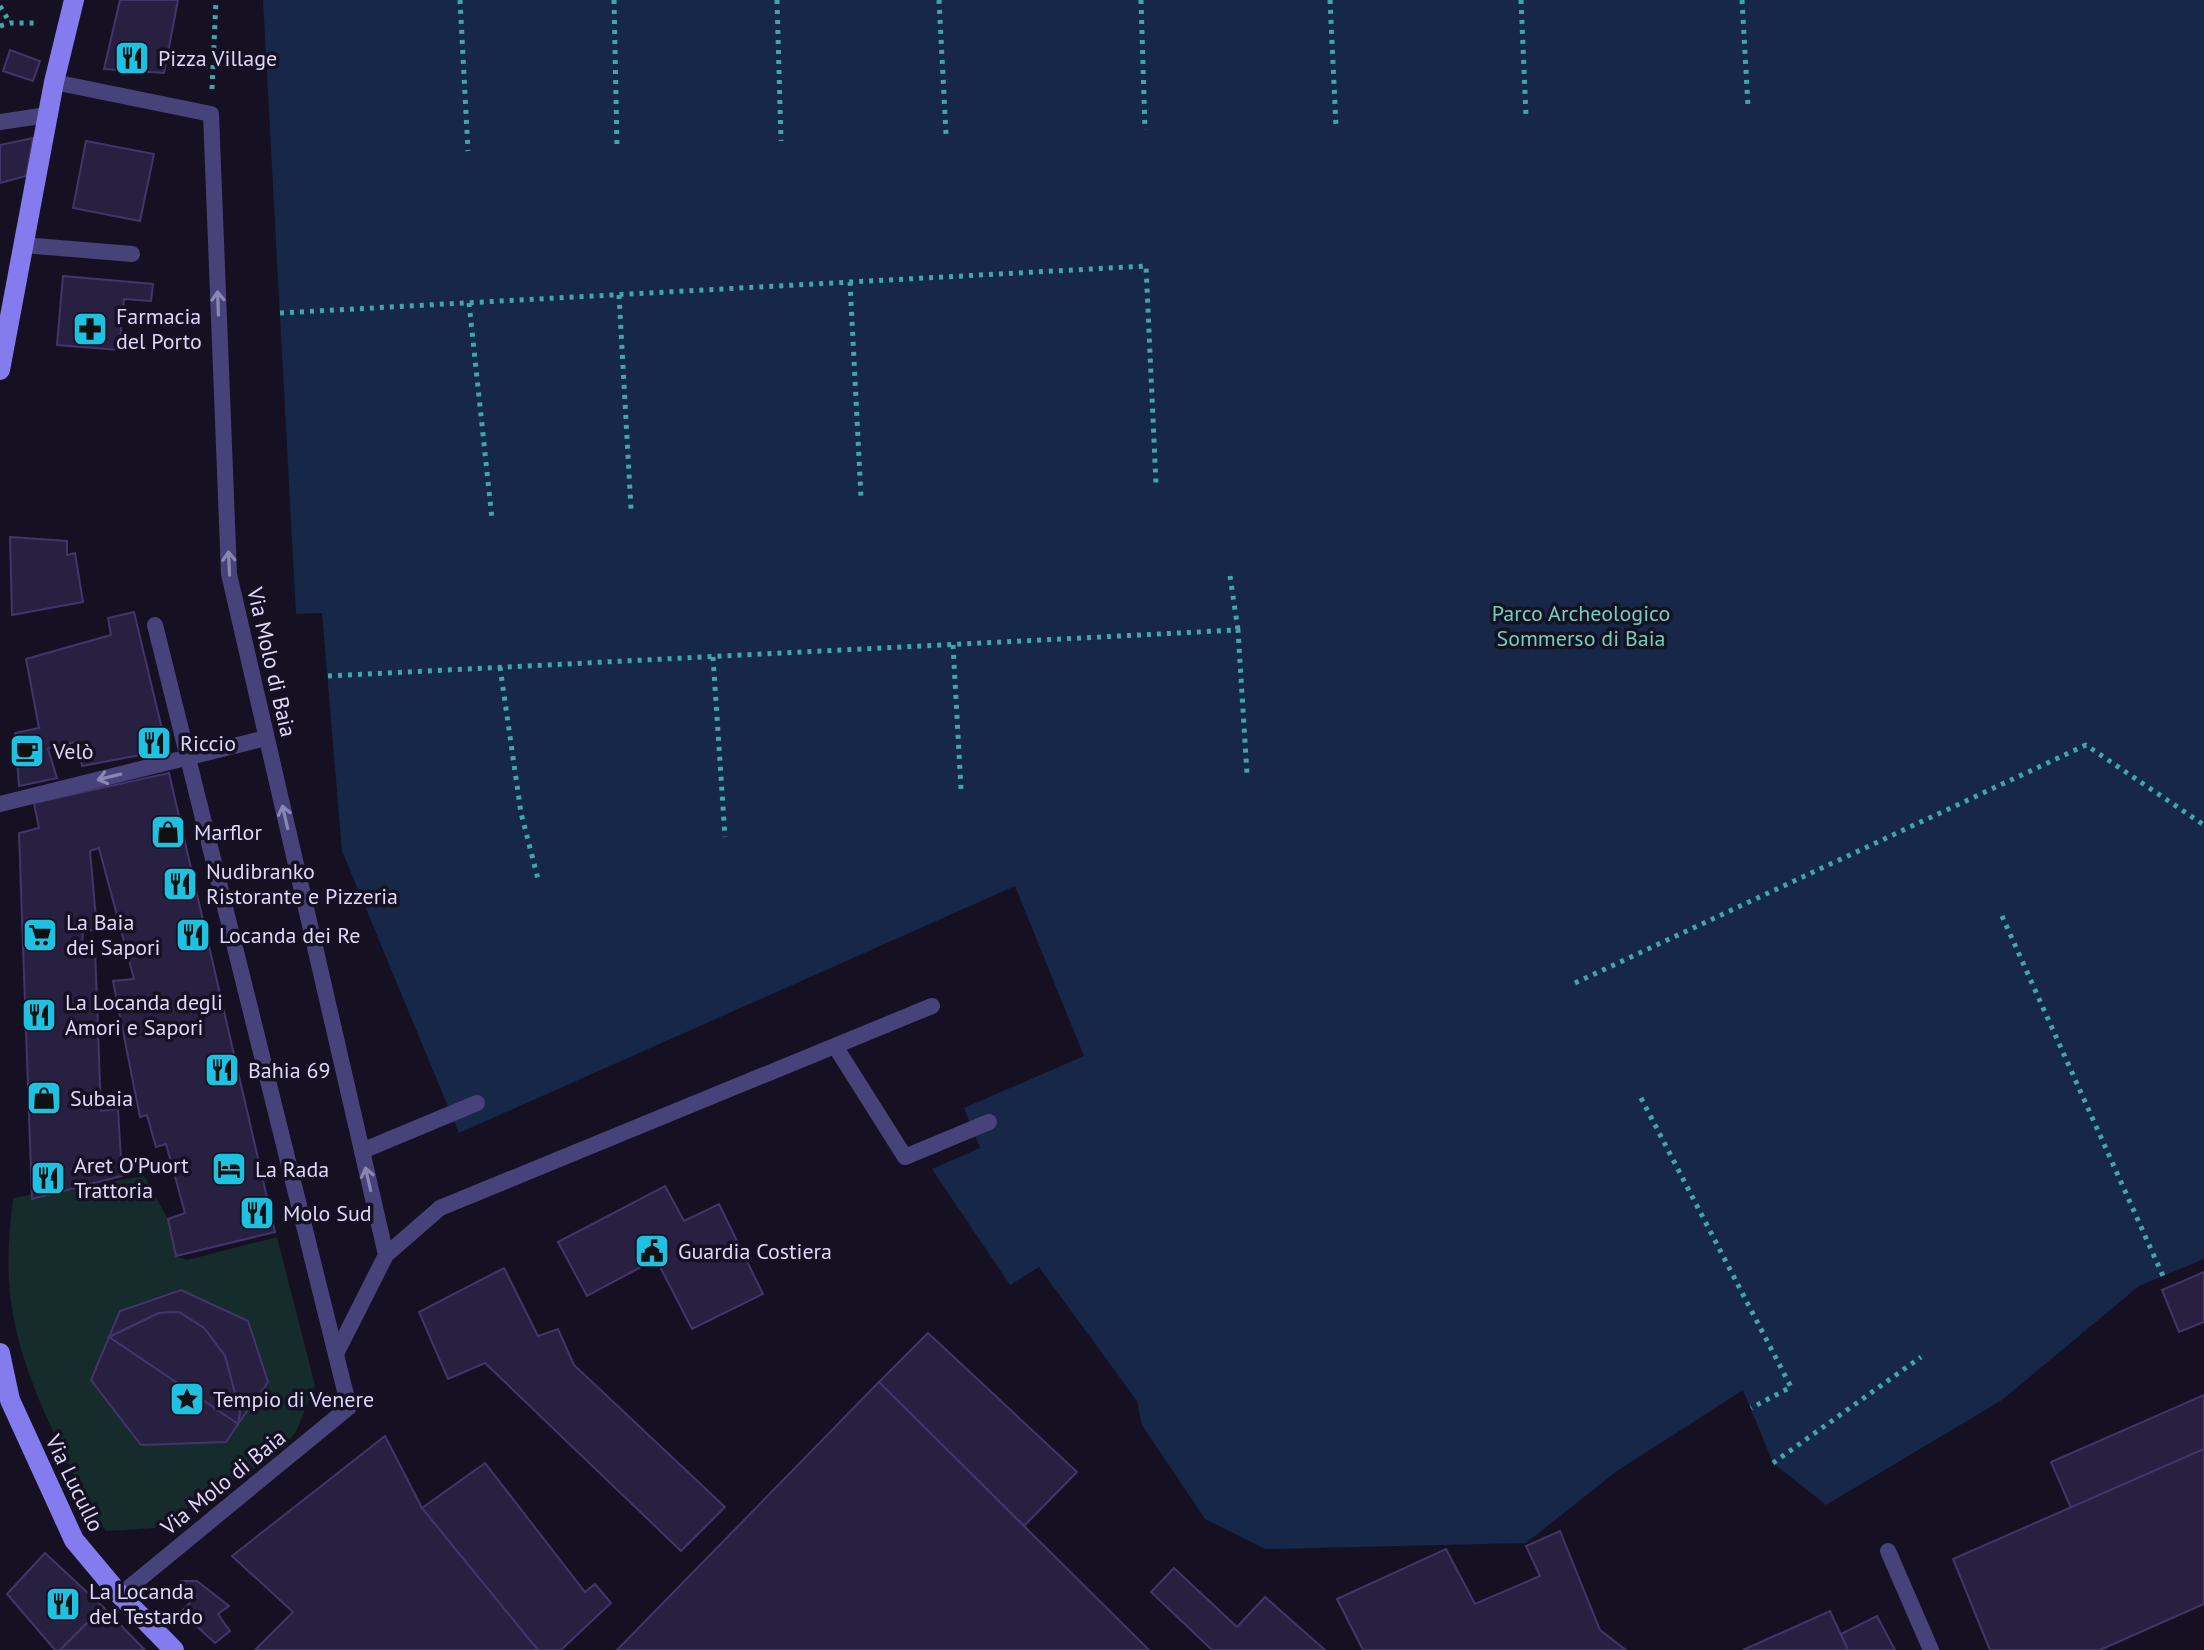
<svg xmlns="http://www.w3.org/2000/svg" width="2204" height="1650" font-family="'PT Sans',sans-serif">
  <rect width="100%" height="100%" fill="#151122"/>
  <path fill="#152b2c" d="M144 1176 168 1219 176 1256 187 1260 277 1237 315 1385 296 1432 275 1456 155 1528 106 1531 95 1518C63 1450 21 1378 11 1302 6 1267 9 1232 13 1198Z"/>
  <polygon fill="#162747" points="263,0 2204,0 2204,1259 2139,1286 2002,1400 1826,1505 1773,1463 1743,1390 1617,1471 1526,1543 1265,1549 1205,1519 1142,1425 1137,1401 1039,1267 1010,1285 932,1169 980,1148 964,1108 1084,1056 1015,886 459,1133 342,851 322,613 296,614"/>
  <g fill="#282041" stroke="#42356a" stroke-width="2">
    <polygon points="120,0 178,0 164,73 104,69"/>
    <polygon points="10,50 40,61 33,81 3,71"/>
    <polygon points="33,138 26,176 0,183 0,145"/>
    <polygon points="86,141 154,154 140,221 73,208"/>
    <polygon points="63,276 153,284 151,301 124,299 119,350 57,345"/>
    <polygon points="10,537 67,541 67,555 75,553 83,602 12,615"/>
    <polygon points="134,612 167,750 82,766 77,741 65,745 66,755 56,753 53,746 48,749 57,778 19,786 15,733 39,728 26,659 111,635 108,618"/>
    <polygon points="169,773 275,1232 176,1256 168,1219 185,1213 166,1144 156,1147 147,1115 140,1117 113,981 134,979 99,848 90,851 97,930 83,931 82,950 95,948 101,1111 118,1109 122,1176 32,1199 19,833 39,828 34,803"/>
    <polygon points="665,1186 684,1221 719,1204 763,1294 692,1329 656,1259 587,1296 558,1242"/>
    <polygon points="504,1268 538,1336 558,1329 574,1365 725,1507 681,1551 485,1363 448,1379 419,1312"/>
    <polygon points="2204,1272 2204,1322 2179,1332 2162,1290"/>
    <polygon points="181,1290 248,1321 268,1382 238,1424 240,1412 225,1356 204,1328 179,1312 159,1313 109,1337 120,1311"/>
    <polygon points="179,1312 204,1328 225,1356 240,1412 238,1424 109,1337 159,1313"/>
    <polygon points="928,1333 1077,1472 1024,1526 879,1382"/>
    <polygon points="109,1337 238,1424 226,1442 141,1445 91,1380"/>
    <polygon points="879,1382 1024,1526 1149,1650 617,1650"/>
    <polygon points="2204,1395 2204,1449 2071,1508 2051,1462"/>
    <polygon points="385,1436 422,1508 538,1650 255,1650 293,1612 232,1556"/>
    <polygon points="2204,1449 2204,1604 2100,1650 1990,1650 1953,1559"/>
    <polygon points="485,1463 585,1592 595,1584 611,1603 561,1650 538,1650 422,1508"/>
    <polygon points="1560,1531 1600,1630 1626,1650 1363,1650 1337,1599 1446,1549 1475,1604 1540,1576 1526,1546"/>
    <polygon points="45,1553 103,1607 60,1650 55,1650 7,1594"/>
    <polygon points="1174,1568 1237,1627 1265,1597 1325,1650 1212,1650 1151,1592"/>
    <polygon points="181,1581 197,1581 229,1606 218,1614 230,1631 215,1643 181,1612 196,1596"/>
    <polygon points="103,1607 145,1650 60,1650"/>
    <polygon points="1830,1611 1848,1650 1743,1650"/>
    <polygon points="1877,1616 1895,1650 1848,1650 1841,1634"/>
  </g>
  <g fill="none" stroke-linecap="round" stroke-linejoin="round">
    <g stroke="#3fa7a7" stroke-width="5" stroke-dasharray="4 6" stroke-linecap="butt">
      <polyline points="460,0 468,151"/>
      <polyline points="614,0 617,146"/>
      <polyline points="777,0 781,141"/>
      <polyline points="939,0 946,134"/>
      <polyline points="1141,0 1145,130"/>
      <polyline points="1330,0 1336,126"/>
      <polyline points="1521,0 1526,116"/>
      <polyline points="1742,0 1748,106"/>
      <polyline points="0,6 10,23"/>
      <polyline points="0,26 10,23 39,23"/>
      <polyline points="212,89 216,0"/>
      <polyline points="850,282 861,497"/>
      <polyline points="619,295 631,509"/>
      <polyline points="469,303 492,519"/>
      <polyline points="280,313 1146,266 1156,484"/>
      <polyline points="1230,576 1238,630"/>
      <polyline points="953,645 961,789"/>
      <polyline points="713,657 725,837"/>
      <polyline points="500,667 521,813 538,879"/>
      <polyline points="328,676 1238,630 1247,774"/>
      <polyline points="2002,916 2163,1276"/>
      <polyline points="1575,983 2086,745 2204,825"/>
      <polyline points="1641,1098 1791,1387 1751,1408"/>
      <polyline points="1773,1463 1921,1357"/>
    </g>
    <g stroke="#48427b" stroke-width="16">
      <polyline points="54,82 211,114 229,574 386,1255 336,1354"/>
      <polyline points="0,122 47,115"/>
      <polyline points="23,245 132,254"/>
      <polyline points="0,804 266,738"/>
      <polyline points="835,1046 905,1157 989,1122"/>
      <polyline points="362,1151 477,1103"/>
      <polyline points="386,1255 440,1208 932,1006"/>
      <polyline points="1888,1551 1931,1650"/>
      <polyline points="120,1595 349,1407 155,625"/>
    </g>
    <g stroke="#847bee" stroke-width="20">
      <polyline points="0,370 54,82 74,0"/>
      <polyline points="0,1353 10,1400 74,1540 120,1595 174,1650"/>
    </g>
  </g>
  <defs><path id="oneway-shaft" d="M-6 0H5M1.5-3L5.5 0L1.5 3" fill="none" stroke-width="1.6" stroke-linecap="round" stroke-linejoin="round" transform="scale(2)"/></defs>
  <g stroke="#8c86b4">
    <use href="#oneway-shaft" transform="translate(218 303) rotate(-92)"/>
    <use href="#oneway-shaft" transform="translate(229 563) rotate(-93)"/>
    <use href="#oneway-shaft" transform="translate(109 777) rotate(166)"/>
    <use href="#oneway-shaft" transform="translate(285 817) rotate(-103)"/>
    <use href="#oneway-shaft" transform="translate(368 1179) rotate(-103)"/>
  </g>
  <defs>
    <g id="restaurant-square" transform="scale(1.8)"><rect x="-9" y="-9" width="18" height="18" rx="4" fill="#1ec2e0" stroke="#151122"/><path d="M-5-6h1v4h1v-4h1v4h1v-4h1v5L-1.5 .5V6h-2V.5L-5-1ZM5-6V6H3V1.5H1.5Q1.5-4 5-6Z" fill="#111"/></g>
    <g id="pharmacy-square" transform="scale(1.8)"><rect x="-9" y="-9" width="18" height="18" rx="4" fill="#1ec2e0" stroke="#151122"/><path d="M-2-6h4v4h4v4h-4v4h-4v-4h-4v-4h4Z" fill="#111"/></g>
    <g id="cafe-square" transform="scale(1.8)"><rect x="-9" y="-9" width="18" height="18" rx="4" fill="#1ec2e0" stroke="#151122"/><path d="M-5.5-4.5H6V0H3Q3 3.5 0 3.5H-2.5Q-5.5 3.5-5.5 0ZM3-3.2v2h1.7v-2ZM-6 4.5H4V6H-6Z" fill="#111"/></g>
    <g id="shop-square" transform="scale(1.8)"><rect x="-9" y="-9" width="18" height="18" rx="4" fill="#1ec2e0" stroke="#151122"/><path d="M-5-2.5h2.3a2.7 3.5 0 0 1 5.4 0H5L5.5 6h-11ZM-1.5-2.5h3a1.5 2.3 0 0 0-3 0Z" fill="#111"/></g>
    <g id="supermarket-square" transform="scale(1.8)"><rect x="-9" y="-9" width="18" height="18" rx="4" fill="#1ec2e0" stroke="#151122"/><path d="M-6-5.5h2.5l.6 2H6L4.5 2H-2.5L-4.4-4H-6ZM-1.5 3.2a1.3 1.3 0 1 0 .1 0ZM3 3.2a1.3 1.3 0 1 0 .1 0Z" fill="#111"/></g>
    <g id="hotel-square" transform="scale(1.8)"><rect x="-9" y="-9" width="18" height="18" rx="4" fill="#1ec2e0" stroke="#151122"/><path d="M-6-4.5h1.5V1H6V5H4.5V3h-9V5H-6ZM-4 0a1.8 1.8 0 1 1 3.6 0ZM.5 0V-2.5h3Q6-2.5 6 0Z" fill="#111"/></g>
    <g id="civic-square" transform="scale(1.8)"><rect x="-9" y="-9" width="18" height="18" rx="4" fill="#1ec2e0" stroke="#151122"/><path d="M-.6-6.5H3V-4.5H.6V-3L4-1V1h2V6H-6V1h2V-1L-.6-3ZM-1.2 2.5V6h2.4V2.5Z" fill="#111"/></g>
    <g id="sight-square" transform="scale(1.8)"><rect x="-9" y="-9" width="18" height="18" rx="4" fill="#1ec2e0" stroke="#151122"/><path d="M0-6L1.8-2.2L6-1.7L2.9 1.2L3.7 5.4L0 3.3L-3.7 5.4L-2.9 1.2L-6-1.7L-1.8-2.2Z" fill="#111"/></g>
  </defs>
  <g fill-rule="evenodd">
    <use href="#restaurant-square" x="132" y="58"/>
    <use href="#pharmacy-square" x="90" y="329"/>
    <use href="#restaurant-square" x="154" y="743"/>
    <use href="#cafe-square" x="27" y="751"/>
    <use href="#shop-square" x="168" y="832"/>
    <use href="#restaurant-square" x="180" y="884"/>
    <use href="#supermarket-square" x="40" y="935"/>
    <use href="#restaurant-square" x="193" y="935"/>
    <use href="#restaurant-square" x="39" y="1015"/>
    <use href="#restaurant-square" x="222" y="1070"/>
    <use href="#shop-square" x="44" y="1098"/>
    <use href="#hotel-square" x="229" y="1169"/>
    <use href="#restaurant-square" x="48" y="1178"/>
    <use href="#restaurant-square" x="257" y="1213"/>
    <use href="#civic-square" x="652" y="1251"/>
    <use href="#sight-square" x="187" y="1399"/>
    <use href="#restaurant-square" x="63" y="1604"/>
  </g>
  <g text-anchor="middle" stroke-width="7" stroke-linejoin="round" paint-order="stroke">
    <g font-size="22" fill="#ded8fa" stroke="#151122" text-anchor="start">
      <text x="158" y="66">Pizza Village</text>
      <text x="116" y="324">Farmacia<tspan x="116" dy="25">del Porto</tspan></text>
      <text x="180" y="751">Riccio</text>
      <text x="53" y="759">Velò</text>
      <text x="194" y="840">Marflor</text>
      <text x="206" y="879">Nudibranko<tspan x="206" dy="25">Ristorante e Pizzeria</tspan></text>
      <text x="66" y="930">La Baia<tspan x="66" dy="25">dei Sapori</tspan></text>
      <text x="219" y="943">Locanda dei Re</text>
      <text x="65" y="1010">La Locanda degli<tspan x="65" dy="25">Amori e Sapori</tspan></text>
      <text x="248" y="1078">Bahia 69</text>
      <text x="70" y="1106">Subaia</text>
      <text x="74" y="1173">Aret O'Puort<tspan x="74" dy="25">Trattoria</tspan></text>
      <text x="255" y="1177">La Rada</text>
      <text x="283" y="1221">Molo Sud</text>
      <text x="678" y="1259">Guardia Costiera</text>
      <text x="213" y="1407">Tempio di Venere</text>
      <text x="89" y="1599">La Locanda<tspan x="89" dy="25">del Testardo</tspan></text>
    </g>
    <g font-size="22" fill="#6dd1bd" stroke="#151122">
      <text x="1581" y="621">Parco Archeologico<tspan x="1581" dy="25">Sommerso di Baia</tspan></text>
    </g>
    <g font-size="22" fill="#ded8fa" stroke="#151122">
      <text transform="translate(272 662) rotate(77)" y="8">Via Molo di Baia</text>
      <text transform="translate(223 1482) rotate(-39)" y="8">Via Molo di Baia</text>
      <text transform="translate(75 1483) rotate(64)" y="8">Via Lucullo</text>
    </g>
  </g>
</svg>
